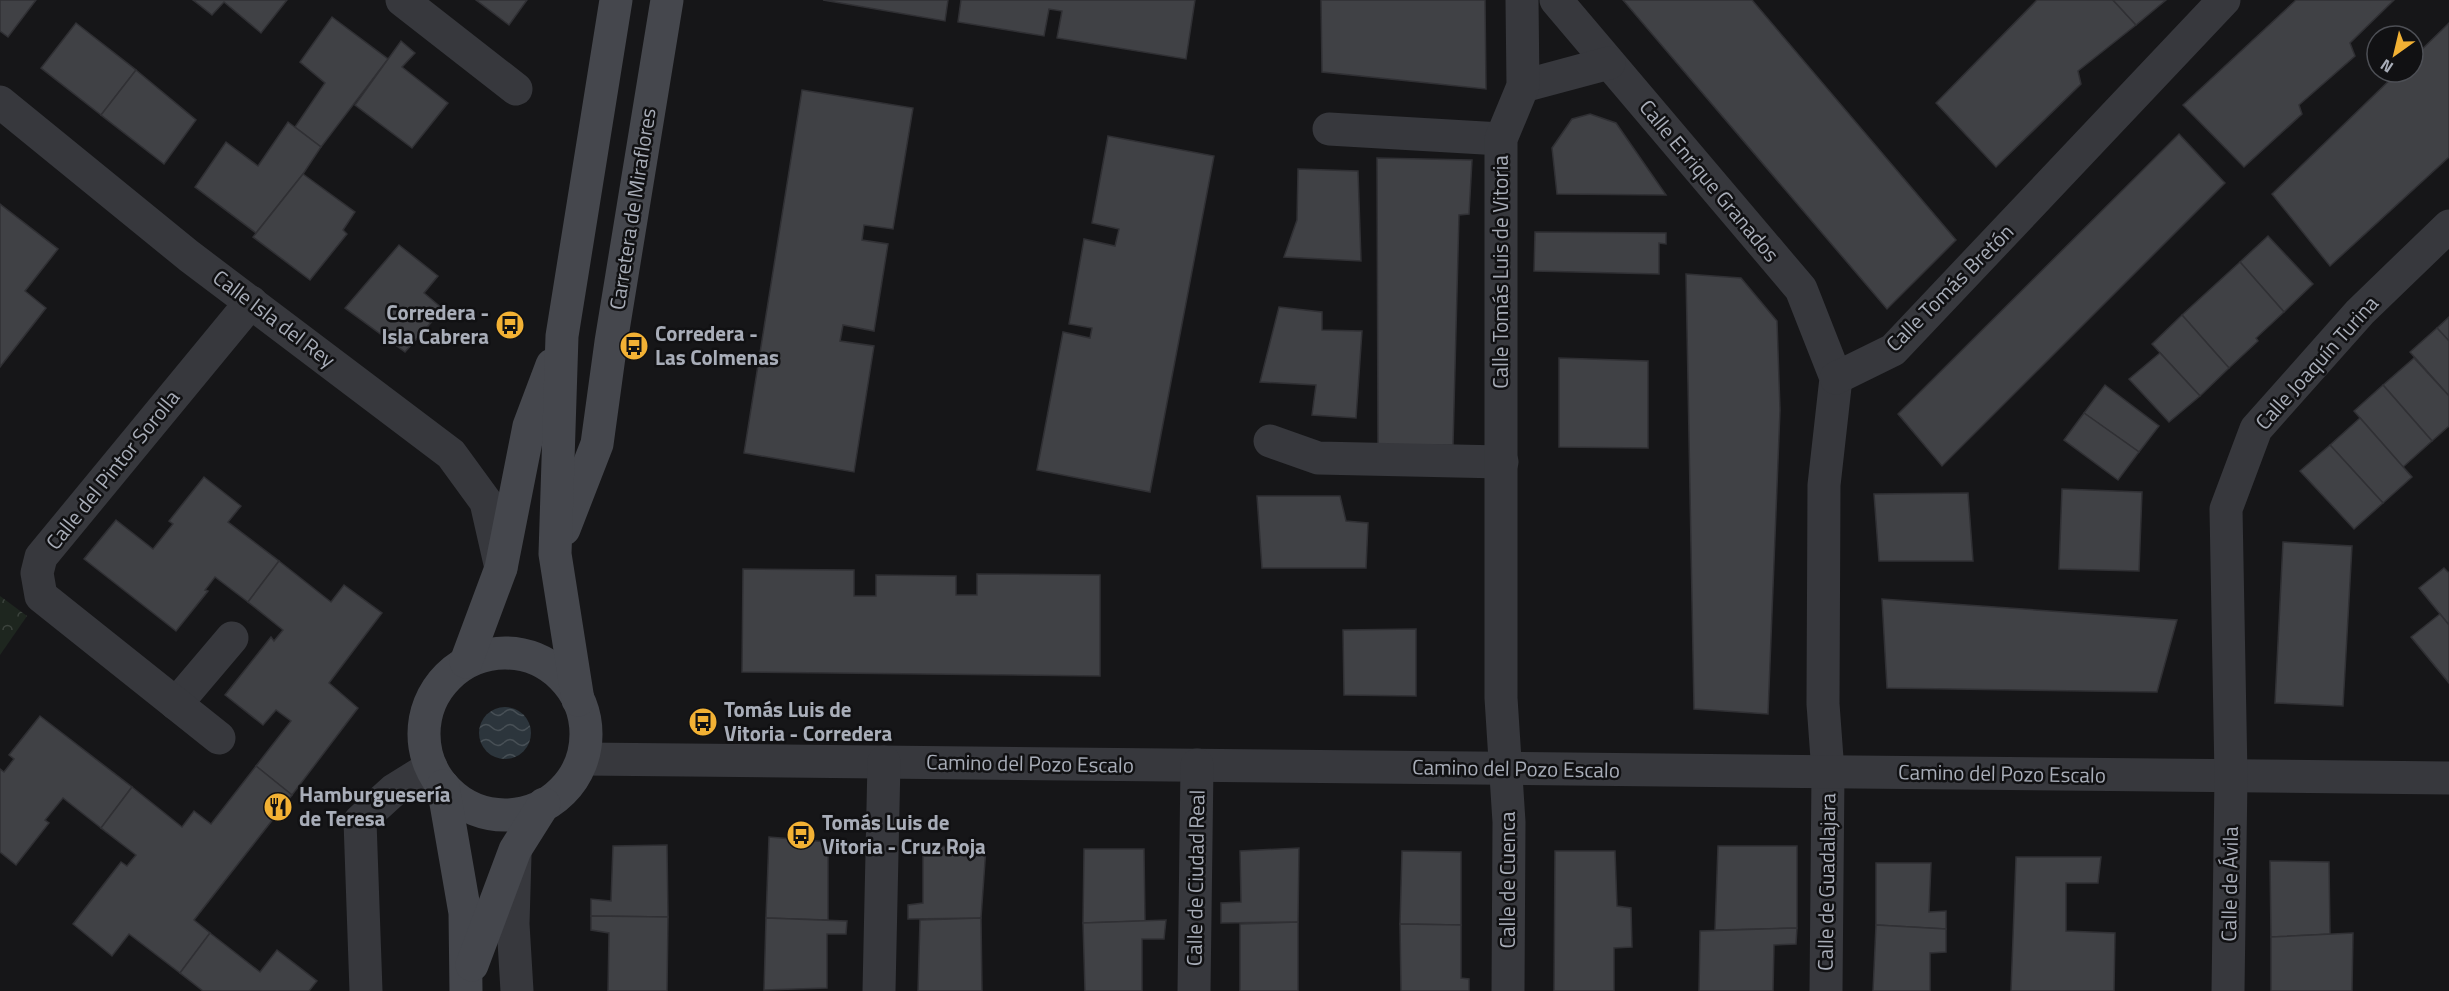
<svg xmlns="http://www.w3.org/2000/svg" width="2449" height="991" font-family="'Titillium Web',sans-serif">
  <defs>
    <pattern id="park-crowns" width="20" height="18" patternUnits="userSpaceOnUse" patternTransform="scale(1.5)"><rect width="20" height="18" fill="#1e261f"/><path d="M2 6a3 3 0 1 1 6 0M12 15a3 3 0 1 1 6 0" fill="none" stroke="#3c433d"/></pattern>
    <pattern id="water-waves" width="16" height="10" patternUnits="userSpaceOnUse" patternTransform="scale(1.5)"><rect width="16" height="10" fill="#2c353c"/><path d="M0 5q4-4 8 0t8 0" fill="none" stroke="#485056"/></pattern>
  </defs>
  <rect width="100%" height="100%" fill="#161618"/>
  <polygon fill="url(#park-crowns)" points="0,596 27,616 0,655"/>
  <circle fill="url(#water-waves)" cx="505" cy="733" r="26"/>
  <g fill="#404145" stroke="#303034" stroke-width="1.5">
    <polygon points="0,0 36,0 8,37 0,31"/>
    <polygon points="193,0 287,0 261,33 224,2 212,15"/>
    <polygon points="476,0 527,0 509,25"/>
    <polygon points="823,0 948,0 945,21"/>
    <polygon points="961,0 1195,0 1186,59 1057,38 1062,11 1049,9 1044,36 958,22"/>
    <polygon points="1321,0 1485,0 1486,89 1322,72"/>
    <polygon points="1623,0 1752,0 1956,240 1887,309"/>
    <polygon points="2037,0 2113,0 2136,25 2078,71 2081,84 1996,167 1936,103"/>
    <polygon points="2113,0 2166,0 2136,25"/>
    <polygon points="2296,0 2394,0 2350,43 2355,56 2299,105 2302,114 2244,167 2183,105"/>
    <polygon points="332,17 388,59 321,147 295,127 325,83 300,62"/>
    <polygon points="76,23 136,70 101,115 41,68"/>
    <polygon points="2449,23 2449,157 2330,266 2272,194 2398,72 2413,72 2413,58"/>
    <polygon points="401,41 415,53 402,67 448,103 412,148 355,105"/>
    <polygon points="136,70 196,120 164,164 101,115"/>
    <polygon points="802,90 913,108 893,229 864,225 862,240 888,244 874,331 843,325 840,341 874,346 854,472 744,453"/>
    <polygon points="1590,114 1616,123 1666,195 1557,194 1552,148 1572,119"/>
    <polygon points="288,122 321,147 303,174 256,233 195,187 226,142 258,166"/>
    <polygon points="2179,134 2225,183 1942,466 1898,414"/>
    <polygon points="1108,136 1214,156 1150,492 1037,470 1063,332 1090,338 1092,328 1069,324 1084,239 1115,246 1119,229 1092,223"/>
    <polygon points="1377,158 1472,160 1469,214 1459,215 1453,445 1378,445"/>
    <polygon points="1298,169 1358,171 1361,261 1284,257 1297,220"/>
    <polygon points="303,174 355,212 343,230 347,234 310,280 253,237"/>
    <polygon points="0,204 58,249 25,291 46,308 0,367"/>
    <polygon points="1535,232 1666,233 1666,244 1659,243 1659,274 1534,271"/>
    <polygon points="2268,236 2313,284 2284,312 2240,262"/>
    <polygon points="399,245 438,276 424,293 443,309 405,352 345,308"/>
    <polygon points="2240,262 2284,312 2256,338 2258,341 2229,368 2182,315"/>
    <polygon points="1686,274 1741,278 1777,321 1780,410 1768,714 1694,709"/>
    <polygon points="1279,307 1322,312 1322,330 1362,331 1356,418 1312,415 1316,385 1260,382"/>
    <polygon points="2182,315 2229,368 2200,396 2152,344"/>
    <polygon points="2449,317 2449,341 2437,328"/>
    <polygon points="2437,328 2449,341 2449,396 2410,352"/>
    <polygon points="2160,353 2200,396 2169,422 2129,379"/>
    <polygon points="1559,358 1648,361 1648,448 1559,447"/>
    <polygon points="2414,358 2449,396 2449,426 2432,441 2383,385"/>
    <polygon points="2105,385 2159,426 2139,452 2084,413"/>
    <polygon points="2383,385 2432,441 2403,467 2354,411"/>
    <polygon points="2084,413 2139,452 2118,480 2064,440"/>
    <polygon points="2360,418 2412,477 2383,503 2330,445"/>
    <polygon points="2330,445 2383,503 2354,529 2300,471"/>
    <polygon points="204,477 241,506 228,522 279,561 248,602 215,577 205,590 208,591 176,631 84,559 116,520 153,549 173,524 169,521"/>
    <polygon points="2062,489 2142,492 2139,571 2059,569"/>
    <polygon points="1968,493 1973,561 1879,561 1874,494"/>
    <polygon points="1257,496 1340,496 1346,521 1368,523 1366,568 1262,568"/>
    <polygon points="2283,542 2352,546 2343,706 2275,703"/>
    <polygon points="279,561 331,602 344,585 382,613 329,683 358,708 292,795 256,766 291,721 276,710 263,725 225,695 271,637 274,641 283,630 248,602"/>
    <polygon points="2444,568 2449,573 2449,625 2419,588"/>
    <polygon points="743,569 854,570 854,596 876,596 876,575 956,576 956,595 977,595 977,574 1100,575 1100,676 742,672"/>
    <polygon points="1882,599 2177,620 2157,692 1887,688"/>
    <polygon points="2440,614 2449,625 2449,683 2411,637"/>
    <polygon points="1416,629 1416,696 1344,695 1343,630"/>
    <polygon points="40,716 132,787 101,828 63,798 45,820 49,823 16,865 0,852 0,769 4,772 14,759 9,755"/>
    <polygon points="256,766 292,795 194,920 210,933 180,973 129,934 112,956 73,924 121,862 127,866 136,855 101,828 132,787 182,827 194,811 211,824"/>
    <polygon points="769,837 828,842 828,920 766,918"/>
    <polygon points="667,845 668,917 591,916 591,899 611,901 613,846"/>
    <polygon points="923,846 986,847 981,918 908,919 908,905 923,903"/>
    <polygon points="1718,846 1797,846 1797,928 1715,930"/>
    <polygon points="1299,848 1298,922 1221,923 1221,903 1241,902 1240,851"/>
    <polygon points="1084,849 1144,849 1145,921 1083,923"/>
    <polygon points="1402,851 1461,852 1461,925 1400,924"/>
    <polygon points="1555,851 1615,851 1617,906 1631,908 1632,947 1614,948 1614,991 1554,991"/>
    <polygon points="2016,857 2101,857 2098,883 2066,883 2066,931 2115,933 2114,991 2011,991"/>
    <polygon points="2270,861 2329,862 2330,934 2271,937"/>
    <polygon points="1876,863 1931,863 1929,912 1946,911 1946,929 1876,925"/>
    <polygon points="591,916 668,917 667,991 608,991 609,933 591,930"/>
    <polygon points="766,918 847,921 846,934 827,934 827,988 764,990"/>
    <polygon points="981,918 982,991 918,991 920,920"/>
    <polygon points="1166,920 1164,939 1142,939 1142,991 1085,991 1083,923"/>
    <polygon points="1298,922 1298,991 1240,991 1240,924"/>
    <polygon points="1400,924 1461,925 1461,978 1469,979 1469,991 1401,991"/>
    <polygon points="1876,925 1946,929 1946,952 1930,953 1930,991 1873,991"/>
    <polygon points="1797,928 1796,944 1774,945 1773,991 1699,991 1700,931"/>
    <polygon points="210,933 260,972 277,950 317,981 309,991 203,991 180,973"/>
    <polygon points="2353,933 2352,991 2271,991 2271,937"/>
  </g>
  <g fill="none" stroke-linecap="round" stroke-linejoin="round">
    <g stroke="#37383d" stroke-width="33">
      <polyline points="402,0 516,89"/>
      <polyline points="1556,0 1801,289 1836,378 1824,485 1823,704 1828,772 1826,991"/>
      <polyline points="1523,86 1609,63"/>
      <polyline points="0,102 189,256 451,454 486,502 501,568"/>
      <polyline points="1329,129 1501,139"/>
      <polyline points="1836,378 1893,350 2224,0"/>
      <polyline points="1270,441 1318,458 1502,462"/>
      <polyline points="176,704 232,638"/>
      <polyline points="219,738 41,596 37,573 41,557 251,302"/>
      <polyline points="583,759 2449,778"/>
      <polyline points="515,855 513,924 517,991"/>
      <polyline points="366,991 360,821 394,790 431,767"/>
      <polyline points="879,991 884,762"/>
      <polyline points="1194,991 1197,765"/>
      <polyline points="1508,991 1509,822 1501,698 1501,139 1523,86 1522,0"/>
      <polyline points="2228,991 2231,776 2226,509 2256,429 2360,312 2449,226"/>
    </g>
    <g stroke="#45474d" stroke-width="33">
      <polyline points="564,529 597,444 611,342 667,0"/>
      <circle cx="505" cy="734" r="81"/>
      <polyline points="466,662 501,568 529,426 552,365"/>
      <polyline points="578,700 555,554 562,336 616,0"/>
      <polyline points="443,786 465,913 466,991"/>
      <polyline points="472,965 515,850 544,804"/>
    </g>
  </g>
  <defs>
    <g id="bus-disc" transform="scale(1.5)"><circle r="9.5" fill="#f2b134" stroke="#111113"/><path d="M-5-6H5V4H4V6H2V4H-2V6H-4V4H-5ZM-3.5-4V0h7V-4ZM-3.5 1.2v1.5H-2V1.2ZM2 1.2v1.5H3.5V1.2Z" fill="#111"/></g>
    <g id="restaurant-disc" transform="scale(1.5)"><circle r="9.5" fill="#f2b134" stroke="#111113"/><path d="M-5-6h1v4h1v-4h1v4h1v-4h1v5L-1.5 .5V6h-2V.5L-5-1ZM5-6V6H3V1.5H1.5Q1.5-4 5-6Z" fill="#111"/></g>
  </defs>
  <g fill-rule="evenodd">
    <use href="#bus-disc" x="510" y="325"/>
    <use href="#bus-disc" x="634" y="346"/>
    <use href="#bus-disc" x="703" y="722"/>
    <use href="#restaurant-disc" x="278" y="807"/>
    <use href="#bus-disc" x="801" y="835"/>
  </g>
  <g text-anchor="middle" stroke-width="5" stroke-linejoin="round" paint-order="stroke">
    <g font-size="21" fill="#a8adb8" stroke="#111113">
      <text transform="translate(1709 181) rotate(50)" y="7">Calle Enrique Granados</text>
      <text transform="translate(633 209) rotate(-81)" y="7">Carretera de Miraflores</text>
      <text transform="translate(1501 272) rotate(-90)" y="7">Calle Tomás Luis de Vitoria</text>
      <text transform="translate(1950 288) rotate(-45)" y="7">Calle Tomás Bretón</text>
      <text transform="translate(274 319) rotate(37)" y="7">Calle Isla del Rey</text>
      <text transform="translate(2317 363) rotate(-48)" y="7">Calle Joaquín Turina</text>
      <text transform="translate(113 470) rotate(-51)" y="7">Calle del Pintor Sorolla</text>
      <text transform="translate(1030 764) rotate(1)" y="7">Camino del Pozo Escalo</text>
      <text transform="translate(1516 769) rotate(1)" y="7">Camino del Pozo Escalo</text>
      <text transform="translate(2002 774) rotate(1)" y="7">Camino del Pozo Escalo</text>
      <text transform="translate(1196 878) rotate(-89)" y="7">Calle de Ciudad Real</text>
      <text transform="translate(1508 880) rotate(-90)" y="7">Calle de Cuenca</text>
      <text transform="translate(1827 882) rotate(-89)" y="7">Calle de Guadalajara</text>
      <text transform="translate(2230 884) rotate(-89)" y="7">Calle de Ávila</text>
    </g>
    <g font-size="21" font-weight="bold" fill="#a8adb8" stroke="#111113" text-anchor="start">
      <text x="489" y="320" text-anchor="end">Corredera -<tspan x="489" dy="24">Isla Cabrera</tspan></text>
      <text x="655" y="341">Corredera -<tspan x="655" dy="24">Las Colmenas</tspan></text>
      <text x="724" y="717">Tomás Luis de<tspan x="724" dy="24">Vitoria - Corredera</tspan></text>
      <text x="299" y="802">Hamburguesería<tspan x="299" dy="24">de Teresa</tspan></text>
      <text x="822" y="830">Tomás Luis de<tspan x="822" dy="24">Vitoria - Cruz Roja</tspan></text>
    </g>
  </g>
  <g transform="translate(2395 54) rotate(214)"><circle r="28" fill="#111113" stroke="#4d4f55" stroke-width="1.5"/>
  <path d="M0-4.5L10 22L0 15L-10 22Z" fill="#f2b134"/>
  <text y="-9" font-size="16" font-weight="bold" text-anchor="middle" fill="#a8adb8">N</text>
  </g>
</svg>
